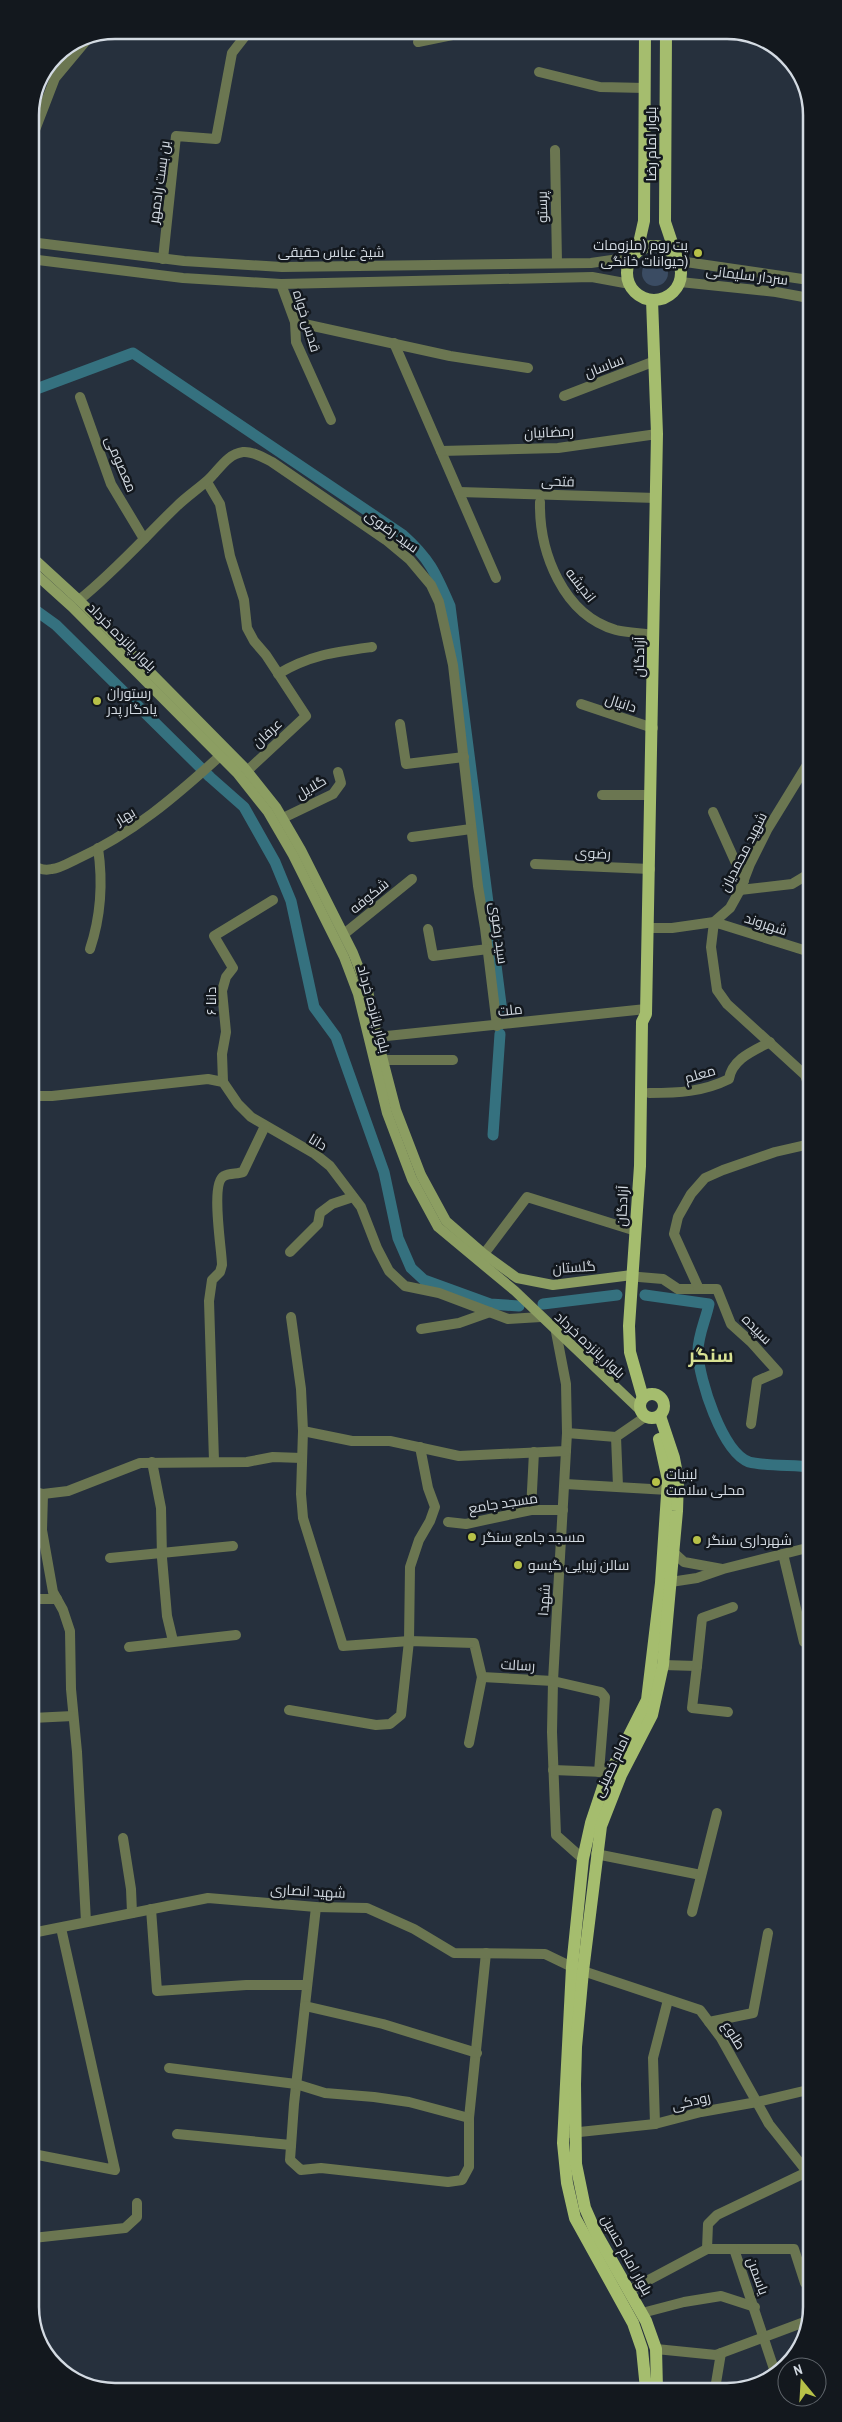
<svg xmlns="http://www.w3.org/2000/svg" width="842" height="2422" font-family="'Archivo Narrow',Cairo,sans-serif">
  <rect width="100%" height="100%" fill="#26303d"/>
  <circle fill="#3b4c63" cx="655" cy="273" r="13"/>
  <g fill="none" stroke-linecap="round" stroke-linejoin="round">
    <g stroke="#35717f" stroke-width="11">
      <path d="M31 391 133 353 403 535C430 559 436 574 450 606L502 1012"/>
      <polyline points="31,607 56,625 210,777 244,807 275,862 291,901 314,1007 336,1037 384,1172 398,1238 411,1268 424,1280 490,1304 519,1306"/>
      <polyline points="493,1135 500,1034"/>
      <path d="M645 1295 709 1304C706 1319 697 1338 698 1353 699 1379 722 1452 749 1462 764 1466 794 1465 811 1467"/>
      <polyline points="543,1304 617,1295"/>
    </g>
    <g stroke="#6b7651" stroke-width="10">
      <polyline points="418,42 462,33"/>
      <polyline points="539,72 600,87 645,88"/>
      <polyline points="30,143 55,78 90,36"/>
      <polyline points="555,150 557,263"/>
      <polyline points="163,259 176,136 216,139 232,53 246,35"/>
      <polyline points="281,284 295,322 296,342 331,420"/>
      <polyline points="295,322 450,356 528,368"/>
      <polyline points="394,343 496,578"/>
      <polyline points="564,396 655,361"/>
      <polyline points="80,397 111,484 144,539"/>
      <polyline points="441,451 558,448 657,434"/>
      <polyline points="207,482 220,504 230,556 244,600 247,628 254,641 266,655 306,716 247,771"/>
      <polyline points="459,492 656,498"/>
      <path d="M540 502C539 552 563 615 616 630 628 633 642 633 654 635"/>
      <path d="M79 600C114 572 144 538 176 507 186 497 198 489 208 480 219 470 227 454 243 452 253 451 264 458 272 462L386 540 410 560 431 585 439 602 453 665 478 886 485 928 497 1026"/>
      <path d="M278 674C310 655 335 652 372 647"/>
      <polyline points="581,704 653,728"/>
      <polyline points="400,724 406,764 464,757"/>
      <polyline points="602,795 651,795"/>
      <polyline points="713,812 744,881"/>
      <polyline points="283,818 333,794 341,783 338,772"/>
      <polyline points="412,837 471,829"/>
      <path d="M31 864C38 869 44 871 52 869 61 868 70 862 77 859 132 834 176 796 220 756"/>
      <polyline points="535,864 650,869"/>
      <polyline points="740,890 792,884 807,875 810,865"/>
      <polyline points="649,928 672,928 714,922 730,908 740,890 750,864 767,830 810,760"/>
      <polyline points="428,929 433,956 488,949"/>
      <polyline points="344,934 412,879"/>
      <path d="M90 949C101 916 103 882 98 848"/>
      <polyline points="810,952 714,922 711,947 717,990 727,1004 805,1075 810,1090 810,1149"/>
      <polyline points="377,1037 646,1009"/>
      <polyline points="383,1060 453,1060"/>
      <polyline points="223,1082 222,1054 226,1032 222,991 226,977 233,968 214,936 273,900"/>
      <path d="M649 1093C678 1093 703 1092 729 1079 732 1059 753 1051 770 1042"/>
      <polyline points="31,1096 52,1096 208,1079 223,1082 238,1104 251,1117 315,1154 330,1166 361,1207 377,1248 389,1271 405,1286 439,1293 508,1319 541,1317"/>
      <polyline points="290,1252 318,1224 320,1213 332,1204 353,1197"/>
      <polyline points="484,1254 527,1197 636,1231"/>
      <polyline points="639,1277 663,1279 678,1289 717,1289 731,1324 751,1342 778,1372 757,1381 751,1424"/>
      <polyline points="699,1289 674,1234 678,1217 691,1194 705,1178 723,1170 775,1152 810,1144"/>
      <polyline points="291,1317 301,1389 303,1431 301,1494 303,1518 343,1646 409,1641 474,1643 482,1677 469,1743"/>
      <polyline points="421,1329 459,1323 490,1312"/>
      <polyline points="556,1332 566,1384 567,1433 553,1681 552,1732 556,1835 583,1859"/>
      <polyline points="303,1431 352,1441 390,1441 459,1456 566,1451"/>
      <polyline points="567,1433 616,1437"/>
      <path d="M214 1461 209 1301 212 1280 220 1272 222 1265C222 1250 210 1183 224 1176 229 1173 238 1174 243 1172L265 1126"/>
      <polyline points="152,1462 161,1508 162,1558 167,1616 173,1641"/>
      <polyline points="565,1484 668,1490"/>
      <polyline points="618,1486 616,1437 645,1417"/>
      <polyline points="32,1491 43,1494 68,1491 140,1463 247,1462 273,1457 302,1458"/>
      <polyline points="43,1494 42,1530 53,1592 63,1610 70,1631 71,1689 77,1752 86,1922"/>
      <polyline points="531,1510 534,1452"/>
      <polyline points="448,1522 466,1524 531,1510 563,1510"/>
      <polyline points="783,1554 804,1642"/>
      <polyline points="110,1558 233,1546"/>
      <polyline points="32,1599 57,1599"/>
      <polyline points="129,1647 236,1635"/>
      <polyline points="663,1665 697,1666 702,1618 733,1607"/>
      <polyline points="697,1666 692,1708 728,1712"/>
      <polyline points="482,1677 553,1681 601,1692 605,1697 599,1772"/>
      <polyline points="289,1710 376,1725 390,1724 401,1715 409,1641 410,1567 419,1540 430,1521 435,1507 428,1488 420,1447"/>
      <polyline points="32,1718 73,1716"/>
      <polyline points="553,1770 604,1772"/>
      <polyline points="123,1838 131,1889 132,1913"/>
      <polyline points="596,1854 701,1875"/>
      <polyline points="316,1907 294,2104 290,2160 301,2170 321,2168 448,2182 462,2180 469,2167 469,2118 486,1953"/>
      <polyline points="151,1909 157,1991 246,1985 307,1985"/>
      <polyline points="692,1912 717,1813"/>
      <polyline points="583,1971 700,2010 721,2038 769,2124 812,2178"/>
      <polyline points="305,2006 383,2024 477,2053"/>
      <polyline points="709,2022 753,2013 768,1933"/>
      <polyline points="169,2068 296,2084 325,2093 374,2097 409,2102 469,2118"/>
      <polyline points="655,2124 653,2058 668,2000"/>
      <polyline points="570,2133 655,2124 701,2112 757,2102 812,2089"/>
      <polyline points="177,2134 291,2145"/>
      <polyline points="33,2154 115,2170 61,1928"/>
      <polyline points="33,2238 125,2228 137,2217 137,2203"/>
      <polyline points="707,2249 708,2224 717,2215 807,2172"/>
      <polyline points="734,2249 794,2249 805,2283"/>
      <polyline points="630,2290 707,2249 734,2249 775,2372"/>
      <polyline points="642,2313 684,2302 721,2296 755,2307"/>
      <polyline points="656,2349 716,2355 807,2321"/>
      <polyline points="715,2389 721,2353"/>
    </g>
    <g stroke="#6b7651" stroke-width="10">
      <polyline points="30,242 184,261 282,267 591,263 632,257"/>
      <polyline points="30,259 183,278 281,284 592,277 630,284"/>
      <polyline points="679,261 809,280"/>
      <polyline points="680,282 776,292 809,298"/>
      <polyline points="673,1552 684,1562 722,1569"/>
      <polyline points="664,1583 697,1578 723,1569 811,1547"/>
      <polyline points="32,1933 208,1898 316,1907 367,1908 414,1929 454,1953 545,1954 572,1967"/>
    </g>
    <g stroke="#8c9e62" stroke-width="10">
      <polyline points="31,556 79,600 244,767 276,807 301,850 353,953 368,991 377,1037 396,1110 421,1175 446,1221 484,1254 517,1278 553,1285 632,1275"/>
      <polyline points="31,570 72,607 237,773 268,812 293,855 344,957 358,994 387,1113 412,1179 438,1227 515,1291 640,1410"/>
    </g>
    <g stroke="#a5bd6e" stroke-width="12">
      <polyline points="666,31 665,222 676,255"/>
      <circle cx="654" cy="273" r="27"/>
      <polyline points="637,252 644,221 645,31"/>
      <circle cx="652" cy="1406" r="12"/>
      <polyline points="643,1398 630,1352 629,1326 640,1166 642,1022 646,1014 657,434 652,300"/>
      <polyline points="646,2389 642,2349 633,2323 575,2218 567,2183 563,2143 572,1967 583,1859 591,1823 603,1787 647,1700 661,1583 668,1480 659,1439"/>
      <polyline points="657,2389 656,2349 646,2321 596,2233 585,2208 576,2164 575,2084 576,2047 583,1971 601,1826 621,1775 652,1715 663,1665 677,1511 678,1479 674,1458 660,1416"/>
    </g>
  </g>
  <g fill="#b7c148" stroke="#13181e" stroke-width="2">
    <circle cx="698" cy="253" r="5"/>
    <circle cx="97" cy="701" r="5"/>
    <circle cx="656" cy="1482" r="5"/>
    <circle cx="472" cy="1537" r="5"/>
    <circle cx="697" cy="1540" r="5"/>
    <circle cx="518" cy="1565" r="5"/>
  </g>
  <g text-anchor="middle" stroke-width="5" stroke-linejoin="round" paint-order="stroke">
    <g font-size="14" fill="#d3dae2" stroke="#13181e">
      <text transform="translate(651 144) rotate(-90)" y="5">بلوار امام رضا</text>
      <text transform="translate(159 182) rotate(-82)" y="5">بن بست رادمهر</text>
      <text transform="translate(542 207) rotate(-91)" y="5">پرستو</text>
      <text x="331" y="257">شیخ عباس حقیقی</text>
      <text transform="translate(747 275) rotate(7)" y="5">سردار سلیمانی</text>
      <text transform="translate(307 321) rotate(73)" y="5">قدس خواه</text>
      <text transform="translate(604 366) rotate(-21)" y="5">ساسان</text>
      <text transform="translate(549 432) rotate(-3)" y="5">رمضانیان</text>
      <text transform="translate(121 464) rotate(67)" y="5">معصومی</text>
      <text transform="translate(558 481) rotate(2)" y="5">فتحی</text>
      <text transform="translate(392 531) rotate(36)" y="5">سید رضوی</text>
      <text transform="translate(581 585) rotate(52)" y="5">اندیشه</text>
      <text transform="translate(122 637) rotate(45)" y="5">بلوار پانزده خرداد</text>
      <text transform="translate(639 657) rotate(-89)" y="5">آزادگان</text>
      <text transform="translate(621 703) rotate(18)" y="5">دانیال</text>
      <text transform="translate(267 733) rotate(-43)" y="5">عرفان</text>
      <text transform="translate(311 787) rotate(-30)" y="5">گلایل</text>
      <text transform="translate(125 816) rotate(-31)" y="5">بهار</text>
      <text transform="translate(743 852) rotate(-63)" y="5">شهید محمدیان</text>
      <text transform="translate(593 853) rotate(3)" y="5">رضوی</text>
      <text transform="translate(369 896) rotate(-39)" y="5">شکوفه</text>
      <text transform="translate(766 924) rotate(18)" y="5">شهروند</text>
      <text transform="translate(499 933) rotate(82)" y="5">سید رضوی</text>
      <text transform="translate(211 1001) rotate(-90)" y="5">دانا ۶</text>
      <text transform="translate(374 1009) rotate(75)" y="5">بلوار پانزده خرداد</text>
      <text transform="translate(510 1010) rotate(-6)" y="5">ملت</text>
      <text transform="translate(700 1074) rotate(-16)" y="5">معلم</text>
      <text transform="translate(318 1142) rotate(31)" y="5">دانا</text>
      <text transform="translate(622 1206) rotate(-87)" y="5">آزادگان</text>
      <text transform="translate(574 1267) rotate(-4)" y="5">گلستان</text>
      <text transform="translate(757 1329) rotate(45)" y="5">سپیده</text>
      <text transform="translate(590 1345) rotate(43)" y="5">بلوار پانزده خرداد</text>
      <text transform="translate(503 1503) rotate(-9)" y="5">مسجد جامع</text>
      <text transform="translate(544 1600) rotate(-86)" y="5">شهدا</text>
      <text transform="translate(518 1665) rotate(3)" y="5">رسالت</text>
      <text transform="translate(611 1766) rotate(-65)" y="5">امام خمینی</text>
      <text transform="translate(308 1891) rotate(3)" y="5">شهید انصاری</text>
      <text transform="translate(734 2035) rotate(58)" y="5">طلوع</text>
      <text transform="translate(691 2101) rotate(-13)" y="5">رودکی</text>
      <text transform="translate(627 2255) rotate(61)" y="5">بلوار امام حسین</text>
      <text transform="translate(758 2276) rotate(70)" y="5">یاسمن</text>
    </g>
    <g font-size="14" fill="#d3dae2" stroke="#13181e" text-anchor="start">
      <text x="688" y="250" text-anchor="end">پت روم (ملزومات<tspan x="688" dy="16">حیوانات خانگی)</tspan></text>
      <text x="107" y="698">رستوران<tspan x="107" dy="16">یادگار پدر</tspan></text>
      <text x="666" y="1479">لبنیات<tspan x="666" dy="16">محلی سلامت</tspan></text>
      <text x="482" y="1542">مسجد جامع سنگر</text>
      <text x="707" y="1545">شهرداری سنگر</text>
      <text x="528" y="1570">سالن زیبایی گیسو</text>
    </g>
    <g font-size="19" font-weight="bold" fill="#d8e193" stroke="#13181e">
      <text x="711" y="1362">سنگر</text>
    </g>
  </g>
  <path d="M0 0H842V2422H0ZM115 39H727A76 76 0 0 1 803 115V2307A76 76 0 0 1 727 2383H115A76 76 0 0 1 39 2307V115A76 76 0 0 1 115 39Z" fill="#13181e" fill-rule="evenodd"/>
  <path fill="none" stroke="#d3dae2" stroke-width="2.5" d="M115 39H727A76 76 0 0 1 803 115V2307A76 76 0 0 1 727 2383H115A76 76 0 0 1 39 2307V115A76 76 0 0 1 115 39Z"/>
  <g transform="translate(802 2382) rotate(342)"><circle r="24" fill="#13181e" stroke="#60666c"/>
  <path d="M0-4L9 19L0 12L-9 19Z" fill="#b7c148"/>
  <text y="-8" font-size="14" font-weight="bold" text-anchor="middle" fill="#d3dae2">N</text>
  </g>
</svg>
